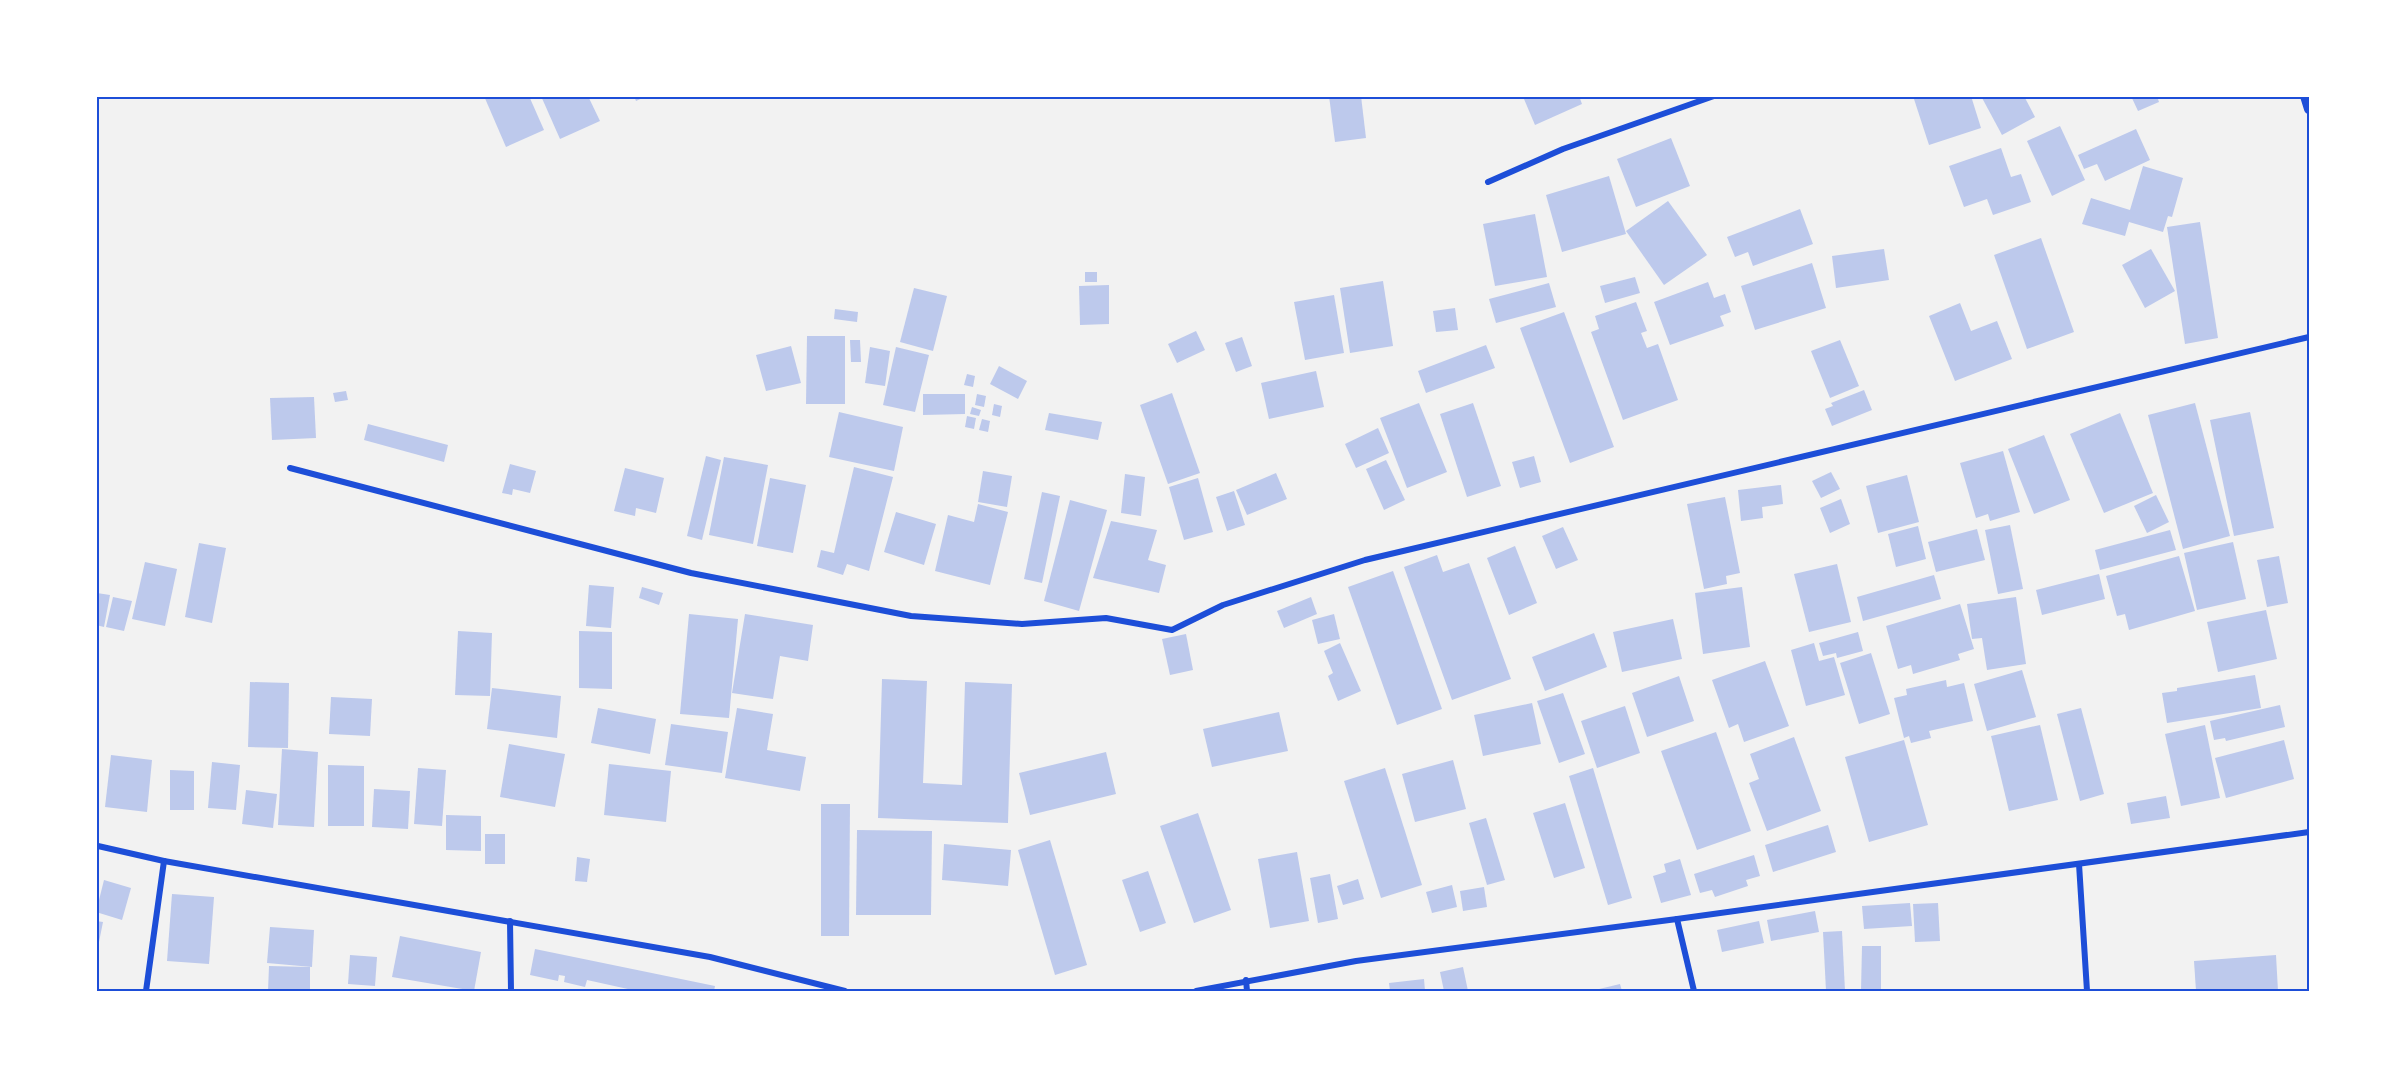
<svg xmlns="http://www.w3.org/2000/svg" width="2405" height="1087" font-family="'DM Sans',sans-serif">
  <rect width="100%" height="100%" fill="#f2f2f2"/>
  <g fill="#bdc9ec">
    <polygon points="484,96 529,96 544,130 506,147"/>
    <polygon points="541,96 588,96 600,121 560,139"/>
    <polygon points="634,96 647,96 636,101"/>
    <polygon points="1329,96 1361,96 1366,138 1335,142"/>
    <polygon points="1529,96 1579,96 1582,104 1535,125 1524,99"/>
    <polygon points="1913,96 1971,96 1981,128 1929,145"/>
    <polygon points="1981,96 2024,96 2035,117 2002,135"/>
    <polygon points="2131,96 2157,96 2159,102 2138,111"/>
    <polygon points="2060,126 2085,180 2052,196 2027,141"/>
    <polygon points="2136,129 2150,160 2105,181 2097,164 2084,169 2078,155"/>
    <polygon points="1671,138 1690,186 1636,207 1617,159"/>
    <polygon points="2001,148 2011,177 2021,174 2031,202 1993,215 1987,199 1964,207 1949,166"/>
    <polygon points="2143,166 2183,178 2172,217 2168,216 2163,232 2129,222 2125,236 2082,224 2091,198 2130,210"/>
    <polygon points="1609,176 1626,234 1562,252 1546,195"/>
    <polygon points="1668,201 1707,255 1664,285 1626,231"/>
    <polygon points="1800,209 1813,244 1753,266 1748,252 1735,257 1727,237"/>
    <polygon points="1535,214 1547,277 1495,286 1483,224"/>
    <polygon points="2200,222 2218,338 2185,344 2167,227"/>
    <polygon points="2041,238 2074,332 2027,349 1994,255"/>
    <polygon points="1884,249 1889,280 1836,288 1832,256"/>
    <polygon points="2151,249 2175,291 2145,308 2122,265"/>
    <polygon points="1812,263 1826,308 1755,330 1741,286"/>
    <rect x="1085" y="272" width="12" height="10"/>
    <polygon points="1635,277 1640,293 1605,303 1600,286"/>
    <polygon points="1383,281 1393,346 1350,353 1340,288"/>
    <polygon points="1708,282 1714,298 1725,294 1731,312 1720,316 1724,326 1670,345 1654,302"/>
    <polygon points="1549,283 1556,307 1496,323 1489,299"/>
    <polygon points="1109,285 1109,324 1080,325 1079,286"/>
    <polygon points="914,288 947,296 933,351 900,342"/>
    <polygon points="1334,295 1344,353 1305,360 1294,302"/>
    <polygon points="1636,302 1647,331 1641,333 1647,348 1658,344 1678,400 1623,420 1591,332 1599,329 1595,316"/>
    <polygon points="1960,303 1971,331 1997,321 2012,359 1955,381 1929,316"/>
    <polygon points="1455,308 1458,330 1436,332 1433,311"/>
    <polygon points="835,309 858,312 857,322 834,319"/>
    <polygon points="1564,312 1614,447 1570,463 1520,328"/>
    <polygon points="1196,331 1205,350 1177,363 1168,344"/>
    <polygon points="807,336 845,336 845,404 806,404"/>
    <polygon points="1242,337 1252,366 1236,372 1225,343"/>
    <polygon points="850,340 860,340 861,362 851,362"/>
    <polygon points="1840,340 1859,386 1830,398 1811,351"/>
    <polygon points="1486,345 1495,368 1426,393 1418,371"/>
    <polygon points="791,346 801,383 766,391 756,355"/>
    <polygon points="870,347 890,351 885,386 865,383"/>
    <polygon points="896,347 929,355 915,412 883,405"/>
    <polygon points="999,366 1027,381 1018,399 990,384"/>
    <polygon points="1316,371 1324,407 1269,419 1261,383"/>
    <polygon points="967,374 975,376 973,387 964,385"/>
    <polygon points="1864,390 1872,410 1832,426 1825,409 1833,406 1831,403"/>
    <polygon points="346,391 348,400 335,402 333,393"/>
    <polygon points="1172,393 1200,473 1168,484 1140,405"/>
    <polygon points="923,394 965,394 965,414 923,415"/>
    <polygon points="977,394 986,396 984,407 975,405"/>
    <polygon points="314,397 316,438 272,440 270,398"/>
    <polygon points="1419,403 1447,472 1407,488 1380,418"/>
    <polygon points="1473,403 1501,486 1467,497 1440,414"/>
    <polygon points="2195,403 2230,536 2183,549 2148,415"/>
    <polygon points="994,404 1002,406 1000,417 992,415"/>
    <polygon points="972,407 981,410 979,416 970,414"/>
    <polygon points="839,412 903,427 894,471 829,457"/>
    <polygon points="2250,412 2274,528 2234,536 2210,420"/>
    <polygon points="1049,413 1102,422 1098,440 1045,430"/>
    <polygon points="2120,413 2153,493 2104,513 2070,434"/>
    <polygon points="967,416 976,418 974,429 965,427"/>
    <polygon points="982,419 990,421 988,432 979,430"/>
    <polygon points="368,424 448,445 444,462 364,440"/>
    <polygon points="1378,428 1389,453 1356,468 1345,444"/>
    <polygon points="2044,435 2070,500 2034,514 2008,449"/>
    <polygon points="2003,451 2020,512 1990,521 1988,514 1976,518 1960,463"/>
    <polygon points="706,456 721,460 702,540 687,536"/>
    <polygon points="1534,456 1541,482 1520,488 1512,462"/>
    <polygon points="724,457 768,465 753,544 709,535"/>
    <polygon points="1386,460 1405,500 1384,510 1366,469"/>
    <polygon points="510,464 536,471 530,493 513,489 512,495 502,493"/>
    <polygon points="854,467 893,477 869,571 847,564 843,575 817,567 821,550 834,553"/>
    <polygon points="625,468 664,478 656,513 636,508 635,516 614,511"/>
    <polygon points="983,471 1012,476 1007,507 978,502"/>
    <polygon points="1831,472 1840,489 1821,498 1812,481"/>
    <polygon points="1276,473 1287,499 1247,515 1236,490"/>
    <polygon points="1125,474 1145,477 1141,516 1121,513"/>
    <polygon points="1907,475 1919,522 1878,533 1866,486"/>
    <polygon points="770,478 806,485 793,553 757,546"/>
    <polygon points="1198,478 1213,532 1184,540 1169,487"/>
    <polygon points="1781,485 1783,504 1762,507 1763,518 1741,521 1738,490"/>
    <polygon points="1234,491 1245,525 1227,531 1216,497"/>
    <polygon points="1042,492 1060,496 1042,583 1024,579"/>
    <polygon points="2156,495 2169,522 2147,533 2134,506"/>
    <polygon points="1725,497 1740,573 1726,576 1727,584 1704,589 1687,504"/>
    <polygon points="1841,499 1850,524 1830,533 1820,508"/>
    <polygon points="1070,500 1107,510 1079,611 1044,601"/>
    <polygon points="978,504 1008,512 990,585 935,571 948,515 974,522"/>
    <polygon points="896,512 936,524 924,565 884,552"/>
    <polygon points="1111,521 1157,530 1148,560 1166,565 1159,593 1093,578"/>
    <polygon points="2010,525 2023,589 1998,594 1985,530"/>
    <polygon points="1918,526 1926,559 1896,567 1888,534"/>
    <polygon points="1563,527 1578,560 1556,569 1542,536"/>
    <polygon points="1977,529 1985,560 1936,572 1928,542"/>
    <polygon points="2170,530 2176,550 2100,570 2095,550"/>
    <polygon points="2233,542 2246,599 2197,610 2184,553"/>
    <polygon points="199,543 226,548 212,623 185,617"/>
    <polygon points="1515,546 1537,603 1509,615 1487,558"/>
    <polygon points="1437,555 1443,572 1469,563 1511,679 1452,700 1404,567"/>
    <polygon points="2179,556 2195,611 2129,630 2125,614 2117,616 2106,576"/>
    <polygon points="2279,556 2288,603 2267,607 2257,560"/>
    <polygon points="145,562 177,569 165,626 132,619"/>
    <polygon points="1837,564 1851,622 1809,632 1794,574"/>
    <polygon points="1393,571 1442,709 1397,725 1348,587"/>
    <polygon points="2099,574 2105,599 2042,615 2036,590"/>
    <polygon points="1934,575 1941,599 1863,621 1857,597"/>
    <polygon points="589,585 614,587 611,628 586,626"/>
    <polygon points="642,587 663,593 659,605 639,598"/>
    <polygon points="1742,587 1750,647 1703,654 1695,593"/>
    <polygon points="97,593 110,595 104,627 96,625"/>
    <polygon points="113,597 132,601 124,631 106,627"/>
    <polygon points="1311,597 1317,614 1284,628 1277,611"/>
    <polygon points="2016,597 2026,664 1987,670 1982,638 1972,639 1967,604"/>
    <polygon points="1960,604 1974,649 1958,654 1960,660 1913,674 1911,665 1898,669 1886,626"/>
    <polygon points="2266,610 2277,659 2218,672 2207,622"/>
    <polygon points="689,614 738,619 729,718 680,714"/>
    <polygon points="745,614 813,625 808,661 780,656 773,699 732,693"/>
    <polygon points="1334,614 1340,639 1318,644 1312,620"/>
    <polygon points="1673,619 1682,659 1622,672 1613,632"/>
    <polygon points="458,631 492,633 490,696 455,695"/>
    <polygon points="579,631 612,632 612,689 579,688"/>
    <polygon points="1858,632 1863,651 1837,658 1836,653 1823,656 1819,643"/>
    <polygon points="1594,633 1607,667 1545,691 1532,657"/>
    <polygon points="1186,634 1193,670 1170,675 1162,639"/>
    <polygon points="1340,643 1361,691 1338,701 1328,676 1333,673 1324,651"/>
    <polygon points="1814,643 1819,661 1834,657 1845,695 1806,706 1791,650"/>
    <polygon points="1871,653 1890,714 1859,724 1840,663"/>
    <polygon points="1765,661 1789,726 1744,742 1738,724 1729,728 1712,680"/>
    <polygon points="2022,670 2036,717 1987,731 1974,684"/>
    <polygon points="2255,675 2261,708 2167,723 2162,693 2177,691 2177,688"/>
    <polygon points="1679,676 1694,721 1647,737 1632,693"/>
    <polygon points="882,679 927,681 923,783 962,785 965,682 1012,684 1008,823 878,818"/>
    <polygon points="1946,680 1947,687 1964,683 1973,721 1929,731 1931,738 1911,743 1909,736 1904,738 1894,698 1907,695 1906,689"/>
    <polygon points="250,682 289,683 288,748 248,747"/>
    <polygon points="492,688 561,696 557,738 487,729"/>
    <polygon points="1563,693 1585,754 1559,763 1537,701"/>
    <polygon points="331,697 372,699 370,736 329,734"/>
    <polygon points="1532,703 1541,744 1483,756 1474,715"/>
    <polygon points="2280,705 2285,727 2226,741 2225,738 2214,740 2210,721"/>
    <polygon points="1625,706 1640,753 1597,768 1581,721"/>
    <polygon points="598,708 656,719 650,754 591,743"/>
    <polygon points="737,708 773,714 767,750 806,757 800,791 725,778"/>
    <polygon points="2081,708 2104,794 2080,801 2057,714"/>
    <polygon points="1279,712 1288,751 1212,767 1203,729"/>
    <polygon points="671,724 728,732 722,773 665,765"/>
    <polygon points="2040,725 2058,800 2009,811 1991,736"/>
    <polygon points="2205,725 2220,798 2181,806 2165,734"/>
    <polygon points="1716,732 1751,831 1697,850 1661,751"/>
    <polygon points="1794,737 1821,811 1767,831 1749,783 1759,779 1750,754"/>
    <polygon points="1904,740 1928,825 1869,842 1845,757"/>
    <polygon points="2284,740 2294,779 2226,798 2215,758"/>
    <polygon points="509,744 565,754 555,807 500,797"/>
    <polygon points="282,749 318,752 314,827 278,825"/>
    <polygon points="1106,752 1116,794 1030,815 1019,773"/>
    <polygon points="111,755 152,760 147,812 105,807"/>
    <polygon points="1453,760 1466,809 1415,822 1402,774"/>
    <polygon points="212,762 240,765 236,810 208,808"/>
    <polygon points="609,764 671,771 666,822 604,815"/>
    <polygon points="328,765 364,766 364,826 328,826"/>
    <polygon points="418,768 446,770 442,826 414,824"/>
    <polygon points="1385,768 1422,885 1381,898 1344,781"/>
    <polygon points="1593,768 1632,898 1608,905 1569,776"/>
    <polygon points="170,770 194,771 194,810 170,810"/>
    <polygon points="374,789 410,791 408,829 372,827"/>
    <polygon points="246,790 277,794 273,828 242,824"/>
    <polygon points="2166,796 2170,818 2131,824 2127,803"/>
    <polygon points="1565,803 1585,868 1554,878 1533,813"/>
    <polygon points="821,804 850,804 849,936 821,936"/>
    <polygon points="1198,813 1231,910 1194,923 1160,826"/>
    <polygon points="446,815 481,816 481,851 446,850"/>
    <polygon points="1486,818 1505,880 1487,885 1469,823"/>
    <polygon points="1828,825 1836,852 1773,872 1765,845"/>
    <polygon points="857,830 932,831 931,915 856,915"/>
    <rect x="485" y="834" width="20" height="30"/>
    <polygon points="1050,840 1087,965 1055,975 1018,850"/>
    <polygon points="944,844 1011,850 1008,886 942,880"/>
    <polygon points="1297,852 1309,921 1270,928 1258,859"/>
    <polygon points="1754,855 1760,876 1746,880 1748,886 1715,897 1712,890 1700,893 1694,874"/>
    <polygon points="577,857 590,859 587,882 575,881"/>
    <polygon points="1680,859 1691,895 1661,903 1653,876 1666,872 1664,864"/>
    <polygon points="1148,871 1166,923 1140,932 1122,880"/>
    <polygon points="1330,874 1338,919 1318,923 1310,878"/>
    <polygon points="1358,879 1364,899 1343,905 1337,886"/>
    <polygon points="104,880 131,888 122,920 96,912"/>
    <polygon points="1452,885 1457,907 1432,913 1426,892"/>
    <polygon points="1484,887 1487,907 1463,911 1460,891"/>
    <polygon points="172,894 214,897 209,964 167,961"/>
    <polygon points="1910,903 1912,926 1864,929 1862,906"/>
    <polygon points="1938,903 1940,941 1915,942 1913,904"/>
    <polygon points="1815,911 1819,932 1771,941 1767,920"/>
    <polygon points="96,921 103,922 97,952 96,952"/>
    <polygon points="1759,921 1764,943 1722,952 1717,930"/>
    <polygon points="270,927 314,930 312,967 267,963"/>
    <polygon points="1842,931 1845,991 1826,991 1823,932"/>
    <polygon points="400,936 481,952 474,991 392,977"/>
    <polygon points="1862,946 1881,946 1881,991 1861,991"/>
    <polygon points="535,949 715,986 714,991 637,991 587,980 585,987 564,982 565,976 559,975 558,981 530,975"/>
    <polygon points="350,955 377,957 375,986 348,984"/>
    <polygon points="2276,955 2278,991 2196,991 2194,961"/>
    <polygon points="269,966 310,967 310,991 268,991"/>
    <polygon points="1463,967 1468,991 1444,991 1440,972"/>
    <polygon points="1424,979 1425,991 1390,991 1389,983"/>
    <polygon points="1620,984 1622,991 1595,991 1595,990"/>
  </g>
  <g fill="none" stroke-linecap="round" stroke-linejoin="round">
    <g stroke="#1d4ed8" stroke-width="6">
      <polyline points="1488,182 1563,149 1714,96"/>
      <polyline points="290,468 691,573 911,616 1022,624 1106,618 1172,630 1223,605 1365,560 2309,337"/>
      <polyline points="98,846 164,861 710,957 845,991"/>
      <polyline points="2079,864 2087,991"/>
      <polyline points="1677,919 1694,991"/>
      <polyline points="510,921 511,991"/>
      <polyline points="1246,980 1247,991"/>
      <polyline points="146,991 164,861"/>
      <polyline points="1196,991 1356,961 1677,919 2309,832"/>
    </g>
    <polyline stroke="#1d4ed8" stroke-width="10" points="2305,96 2309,109"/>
  </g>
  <rect width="2405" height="1087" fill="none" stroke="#ffffff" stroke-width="195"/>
  <rect x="98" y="98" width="2210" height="892" fill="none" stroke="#1d4ed8" stroke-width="2"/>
</svg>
